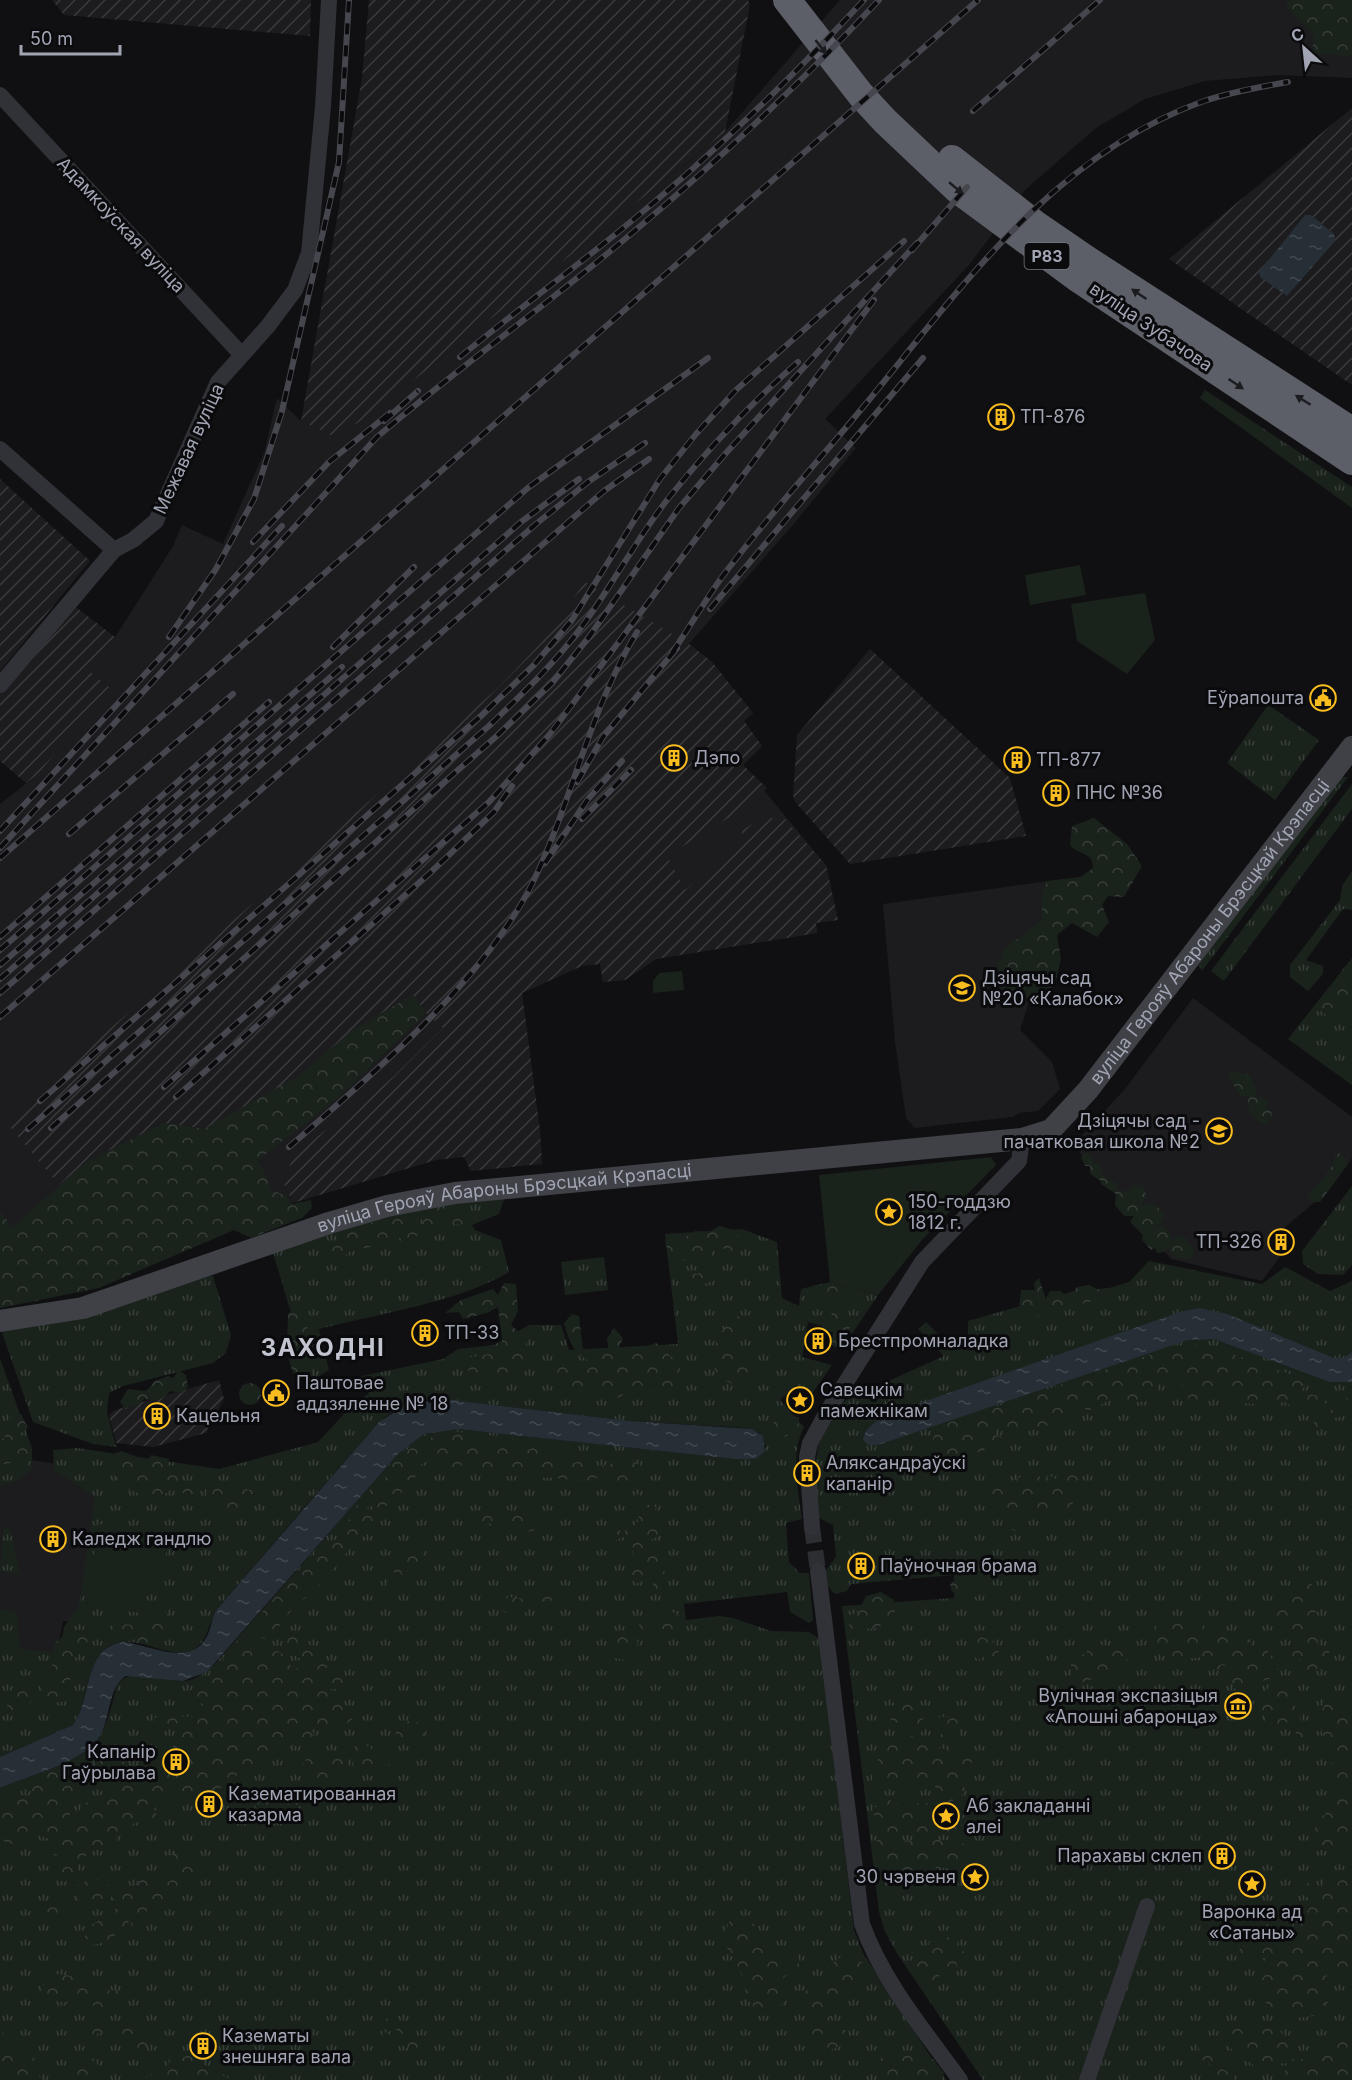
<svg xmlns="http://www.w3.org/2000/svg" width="1352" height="2080" font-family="Inter,sans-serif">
  <defs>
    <pattern id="industrial-furrows" width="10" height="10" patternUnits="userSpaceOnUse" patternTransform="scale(1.5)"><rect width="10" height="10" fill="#1c1c1f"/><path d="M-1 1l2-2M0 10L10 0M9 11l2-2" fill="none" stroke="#3a3a3d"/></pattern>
    <pattern id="grass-tufts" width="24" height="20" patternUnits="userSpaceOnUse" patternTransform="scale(1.5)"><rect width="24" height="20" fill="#1a221c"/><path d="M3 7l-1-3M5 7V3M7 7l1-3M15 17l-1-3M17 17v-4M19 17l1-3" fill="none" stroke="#383f3b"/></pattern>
    <pattern id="forest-crowns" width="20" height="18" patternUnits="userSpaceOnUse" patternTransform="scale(1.5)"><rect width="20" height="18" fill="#1a221c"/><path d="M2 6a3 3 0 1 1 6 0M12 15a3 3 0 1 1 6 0" fill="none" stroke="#383f3b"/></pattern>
    <pattern id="water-ripples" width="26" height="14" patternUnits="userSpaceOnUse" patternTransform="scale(1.5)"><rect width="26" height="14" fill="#262e36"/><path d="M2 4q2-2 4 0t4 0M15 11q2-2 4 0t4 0" fill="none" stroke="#424951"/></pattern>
  </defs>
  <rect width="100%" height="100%" fill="#101012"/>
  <g fill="#1c1c1f">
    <polygon points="840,0 1352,0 1352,78 1278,75 1205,81 1145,99 1096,128 1026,189 969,265 825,419 856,448 792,526 689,644 712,662 753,713 744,721 762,746 743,765 826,865 838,920 816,923 817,933 656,959 625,980 603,982 600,964 581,966 501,1003 393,1077 294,1155 283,1182 293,1203 214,1227 0,1303 0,804 38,774 109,688 88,670 115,637 173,546 182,525 223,544 264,453 277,398 301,421 334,437 369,416 725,132"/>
    <polygon points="1055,880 1047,946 1020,1030 1052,1062 1060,1089 1038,1111 1020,1113 1012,1117 915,1128 906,1118 895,1042 883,904"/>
    <polygon points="1193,998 1352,1117 1352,1158 1329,1190 1278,1233 1271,1243 1284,1251 1262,1281 1171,1259 1073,1145 1125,1089"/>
    <polygon points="10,1457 72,1466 217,1534 141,1628 63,1621 50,1685 0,1721 0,1460"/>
  </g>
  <g fill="url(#industrial-furrows)">
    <polygon points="52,0 311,0 310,36 64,15"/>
    <polygon points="369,0 748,0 750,5 725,132 369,416 334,437 301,421 362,78"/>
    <polygon points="1352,108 1352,385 1169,259"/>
    <polygon points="0,479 90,561 0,671"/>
    <polygon points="585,582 689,644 712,662 753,713 744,721 762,746 743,765 767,788 751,804 667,856 685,890 745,842 741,831 757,821 782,816 826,865 838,920 816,923 817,933 656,959 625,980 603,982 600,964 582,966 522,993 540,1130 542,1164 471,1171 464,1157 436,1160 293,1203 283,1182 294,1155 393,1077 443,1028 426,1013 412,995 353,1030 297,1077 204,1129 164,1123 86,1162 59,1185 5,1121 498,688 541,643"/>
    <polygon points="73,605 115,637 88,670 110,688 38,774 26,783 0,761 0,693"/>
    <polygon points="870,649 1010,778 1026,836 850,864 796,803 793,796 797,735"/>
    <polygon points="219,1380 224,1399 206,1433 153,1447 116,1443 109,1415 115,1410"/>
  </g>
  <g fill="url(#grass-tufts)">
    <polygon points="1205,390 1352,487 1352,508 1200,398"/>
    <polygon points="1268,705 1319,740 1275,800 1227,763"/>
    <polygon points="1342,777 1348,777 1202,971 1198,964"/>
    <polygon points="1352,784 1352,809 1224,981 1211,971"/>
    <polygon points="1352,871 1352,910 1343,909 1306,960 1323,966 1323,974 1308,991 1290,977 1290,965 1340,900 1342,886"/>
    <polygon points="1352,958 1352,1085 1288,1039"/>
    <polygon points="1352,1186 1352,1265 1343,1275 1318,1274 1303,1264 1302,1251"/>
    <path d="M498 1195 504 1200 499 1214 472 1225 475 1230 501 1240 509 1272C459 1302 377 1314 319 1329L329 1370 311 1381 272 1249 354 1222Z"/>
    <path d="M742 1229 777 1242 782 1298 799 1306 801 1289 830 1282 878 1295 852 1334 808 1322 802 1357 832 1365 811 1395 796 1385 780 1400 804 1427C790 1454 798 1490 802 1519L786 1523 789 1562 800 1573H809L813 1620 809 1623 790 1612 787 1592 684 1604 686 1620 719 1616 733 1618 771 1631 809 1632 820 1639 854 1930 863 1953 946 2080H0V1788C26 1777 84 1762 99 1738 108 1723 112 1703 117 1686 129 1664 165 1682 185 1681 197 1680 205 1672 214 1665L398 1454 424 1434 458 1429 735 1459H756L766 1447 760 1433 747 1428 630 1421 443 1399C420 1399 397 1406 379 1422 326 1482 274 1543 221 1604 205 1622 211 1650 181 1653 162 1652 143 1641 125 1642 83 1644 92 1700 73 1725L0 1757V1609L17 1612 20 1649 60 1653 64 1627 79 1605 95 1497 54 1470 53 1450 77 1448 219 1469 318 1442 357 1400 369 1394 357 1377 443 1359 458 1349 494 1345 529 1325H561L569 1350 678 1344 665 1234Z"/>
    <polygon points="604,1257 608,1290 565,1295 561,1262"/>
    <path d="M1149 1261 1262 1284 1285 1267 1330 1291 1352 1281V2080H983L898 1955 885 1932 879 1912 842 1606 954 1598V1575L851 1584 847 1591 835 1594 826 1584 825 1571 836 1557 833 1525 819 1518C814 1476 812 1445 833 1406L944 1356 918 1329 926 1322 945 1341 968 1334V1321L1074 1291 1109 1288 1129 1282Z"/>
    <polygon points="204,1274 213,1276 231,1335 226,1353 213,1363 123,1386 109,1393 107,1412 116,1447 93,1444 33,1422 0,1327"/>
    <polygon points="0,1358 32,1448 32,1468 20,1480 0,1486"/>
    <polygon points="4,1527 10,1527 20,1574 0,1571"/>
  </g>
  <g fill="url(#forest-crowns)">
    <polygon points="1288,0 1352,0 1352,56 1313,53 1313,33 1286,7"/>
    <path d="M1094 818 1127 844 1142 866 1124 897 1108 896 1102 905 1109 922 1097 937 1072 923 1057 935 1061 959 1054 987 1009 1003 994 974 1005 948 1042 920V893L1047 881 1080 877 1093 868C1093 851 1079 856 1070 845L1072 826Z"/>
    <path d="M1352 981V999L1342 1002 1336 1009 1337 1016C1328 1017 1321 1014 1317 1005L1327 993 1333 995 1340 986 1346 988Z"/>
    <polygon points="413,995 426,1013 338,1098 258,1160 272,1190 286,1196 292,1204 311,1200 312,1208 302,1218 251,1238 234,1230 99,1288 0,1308 0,1212 13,1227 86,1162 164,1123 204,1129 297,1077 353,1030"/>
    <path d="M1236 1071 1242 1075 1246 1073C1254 1080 1258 1087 1256 1097H1262L1268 1102 1266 1108 1271 1110 1272 1117 1266 1124C1253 1121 1245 1109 1249 1096H1241L1229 1078V1073Z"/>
    <polygon points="1085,1153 1091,1155 1093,1164 1098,1163 1103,1176 1118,1184 1116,1190 1124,1192 1136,1184 1144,1186 1146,1196 1141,1206 1149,1203 1157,1206 1164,1215 1162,1222 1155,1226 1163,1226 1170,1232 1172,1242 1177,1235 1188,1239 1188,1244 1193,1246 1194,1255 1187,1260 1174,1257 1168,1248 1164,1252 1157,1253 1155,1248 1151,1250 1142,1240 1143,1235 1130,1222 1134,1216 1124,1216 1115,1205 1116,1194 1101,1184 1101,1181 1090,1174 1090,1166 1085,1166 1081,1157"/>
    <path d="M1340 1153 1348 1164 1320 1202H1312L1307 1195C1316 1184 1333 1172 1335 1156Z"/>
    <polygon points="436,1205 444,1209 448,1218 454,1217 460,1206 474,1215 473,1220 466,1225 452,1224 439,1233 429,1232 416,1236 414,1240 404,1242 400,1238 378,1247 375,1246 351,1251 336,1261 330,1250 339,1243 335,1233 395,1216 412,1218 422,1224 427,1212"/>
    <polygon points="719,1226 737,1231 739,1244 730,1252 713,1243 710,1257 691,1262 669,1256 665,1241 672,1238 687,1239 695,1231 709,1232"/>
    <polygon points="707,1270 713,1276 710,1282 701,1285 694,1282 687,1289 680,1281 685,1271 697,1274"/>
    <polygon points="1039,1278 1046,1299 1050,1291 1061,1291 1064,1295 1073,1293 1077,1287 1089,1285 1105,1293 1099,1295 1096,1300 1077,1305 1066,1301 1064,1307 1051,1311 1043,1309 1036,1320 1026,1317 1025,1312 1019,1309 1021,1290 1035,1290 1034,1283"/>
    <polygon points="504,1283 516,1284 518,1311 511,1325 526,1338 526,1364 520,1377 497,1378 463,1369 466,1358 490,1354 504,1357 498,1307 487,1313 463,1319 459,1312 445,1313 461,1300 493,1289 498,1295"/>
    <polygon points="834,1285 844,1297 841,1303 844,1309 841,1318 850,1327 846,1344 839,1349 832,1345 833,1332 822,1330 821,1323 831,1319 833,1301 823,1298 824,1293 818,1296 807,1292 811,1286"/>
    <path d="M296 1308C313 1332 315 1346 311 1374L299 1380C283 1362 288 1337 288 1314Z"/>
    <path d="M572 1314 579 1316 583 1350 595 1354 609 1353 607 1339 614 1328 623 1338 618 1350 621 1356 656 1343 675 1360 687 1380 674 1392 632 1389 618 1398C592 1389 566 1393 543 1377L544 1368 551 1363 560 1367 567 1359 589 1367 594 1364C573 1352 571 1347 564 1323Z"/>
    <path d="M737 1315 746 1323C743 1336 734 1346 733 1358L751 1359 762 1371 749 1385C699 1387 707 1338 737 1315Z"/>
    <path d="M1203 1344 1298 1377 1305 1387 1301 1389 1306 1394 1320 1396 1328 1407 1319 1409 1316 1414 1308 1413 1304 1407 1295 1408 1285 1402 1263 1405 1236 1402 1223 1385H1216C1210 1398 1203 1409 1188 1411L1186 1403 1189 1398 1179 1393 1183 1383 1171 1374 1154 1383 1159 1390 1147 1401 1120 1404 1111 1399 1089 1411 1078 1406 1064 1411 1059 1422 1032 1430 1029 1425C1014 1426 1014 1431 995 1428V1435L1002 1437C990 1452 976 1450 961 1460L942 1455 932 1444 936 1427 1167 1349Z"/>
    <path d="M179 1370 186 1375 188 1387 182 1393 170 1391C163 1401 155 1401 144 1399L139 1404 125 1409 120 1402 128 1389 146 1391 155 1381 168 1376 173 1378Z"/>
    <circle cx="250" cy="1394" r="11"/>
    <polygon points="1352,1396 1352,1414 1330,1419 1324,1426 1316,1430 1313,1417 1329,1415 1333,1405"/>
    <polygon points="21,1414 28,1428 18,1435 20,1442 26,1443 31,1451 27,1468 15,1462 0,1465 0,1438 6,1439 1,1428 12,1416"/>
    <polygon points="786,1415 793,1418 799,1417 799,1426 787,1436 777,1438 769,1425"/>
    <path d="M445 1430 473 1434 474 1442 496 1447V1438L518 1440 521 1446 531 1449 536 1442 552 1444 559 1458 567 1455 576 1457 575 1463 584 1459H594L598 1468C614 1462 637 1453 646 1473 631 1487 622 1490 602 1486L597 1478C578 1485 559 1475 539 1478L531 1470 523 1477 503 1475 500 1470 496 1475 477 1471 462 1464 453 1469 428 1461 420 1465 415 1478 393 1502 383 1508 369 1506 367 1509 379 1511 367 1533 354 1545H349C344 1562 335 1568 321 1578L323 1581C314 1591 305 1598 295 1607 284 1617 279 1629 268 1639L252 1636 256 1619 301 1568 315 1567 317 1562 314 1553 325 1542 338 1539 344 1520 354 1522 348 1516 381 1477 393 1478 384 1472 406 1450 430 1441 433 1433Z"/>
    <polygon points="121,1451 135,1456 146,1464 151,1455 169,1459 165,1470 180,1470 180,1479 195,1485 200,1493 191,1498 182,1492 182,1485 178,1485 156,1500 125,1488 111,1473 111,1456"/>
    <path d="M1028 1474 1039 1475 1041 1480 1051 1476 1056 1479 1065 1474H1078L1083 1480 1074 1485 1079 1492 1072 1498 1074 1514 1054 1515 1050 1512 1035 1520 1032 1510 1026 1509 1019 1517 1023 1532 1007 1529 1002 1523C1004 1508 1001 1501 989 1492L994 1484 1001 1486Z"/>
    <path d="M234 1482 248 1490H263L259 1505H246L240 1519 225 1520C214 1512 203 1502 207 1487L222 1484 228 1487Z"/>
    <polygon points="638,1494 646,1504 656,1507 654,1515 663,1526 661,1535 650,1540 660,1544 665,1574 657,1573 653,1577 657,1583 662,1583 663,1590 657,1593 651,1592 654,1586 650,1579 637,1583 631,1579 633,1569 640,1565 633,1553 633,1546 623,1537 610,1543 600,1539 597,1532 607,1526 610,1531 617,1529 624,1533 628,1524 634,1526 638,1521 640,1509 630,1497"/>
    <polygon points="485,1508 493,1508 498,1515 503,1508 521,1515 530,1515 532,1521 540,1522 540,1529 526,1532 517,1527 517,1521 511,1522 510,1527 497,1530 489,1523 479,1530 472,1525 470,1517 476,1513 484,1516"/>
    <path d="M414 1541 421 1544C427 1558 417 1569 401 1572L404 1578 398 1587 389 1588 387 1582 394 1575V1567L389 1563 390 1559 401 1552 404 1545Z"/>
    <polygon points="966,1575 969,1580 973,1579 979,1595 973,1598 952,1592 950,1585 958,1576"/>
    <path d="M1312 1584 1322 1606 1317 1612 1308 1614 1314 1619 1311 1631 1317 1635 1319 1646 1329 1651 1332 1666 1315 1669 1308 1674 1304 1661 1292 1658 1290 1645 1296 1636 1293 1632C1278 1632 1273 1623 1277 1609L1283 1606 1280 1601C1285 1587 1298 1585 1312 1584Z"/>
    <polygon points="548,1590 556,1591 554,1601 545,1600 539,1605 529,1605 526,1612 512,1616 502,1610 508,1597 525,1599"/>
    <polygon points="881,1592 894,1600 895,1616 881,1624 880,1628 865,1629 861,1634 849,1627 850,1622 847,1616 858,1612 866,1596"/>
    <polygon points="663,1607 680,1616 684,1631 671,1637 644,1636 638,1622 643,1615 657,1616"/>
    <path d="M164 1610 175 1621 169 1629 155 1630 149 1635 156 1640 151 1644 138 1641 137 1637C125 1639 115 1635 103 1636 71 1641 70 1674 69 1701L50 1703 41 1687 52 1673 54 1644C77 1621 85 1634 112 1630L116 1623 131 1625 134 1617 153 1621Z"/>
    <path d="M1176 1617C1185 1623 1192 1621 1201 1624 1210 1628 1210 1631 1221 1631L1227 1636 1234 1634 1249 1640 1253 1647H1265L1281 1674V1682L1284 1681 1288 1691 1295 1689 1298 1695 1291 1699C1300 1713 1302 1727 1309 1741L1305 1743C1296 1737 1295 1728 1287 1722L1278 1726 1266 1721 1264 1715 1255 1713 1252 1705 1274 1682 1273 1678 1262 1681 1250 1680 1248 1687 1235 1689 1229 1678 1232 1673 1227 1666 1221 1665 1220 1670H1214L1211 1661 1205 1657 1174 1660 1170 1654 1153 1650 1150 1643 1157 1641C1152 1626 1160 1618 1176 1617Z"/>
    <polygon points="621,1632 635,1633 638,1644 625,1660 614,1658 610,1644"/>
    <path d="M293 1635 304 1638 308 1645 316 1646 322 1658 331 1665 318 1673 324 1678 338 1675 347 1680 343 1689H330L354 1717C339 1734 328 1728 309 1721L307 1727 314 1733 309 1746H284L248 1771 233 1777 220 1789 182 1799 170 1796 154 1809 158 1818 149 1825 136 1822 116 1835 117 1846 87 1852 86 1857 78 1864 77 1877 64 1882 56 1879 55 1868 69 1866 72 1861 54 1855C55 1851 57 1845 53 1841 49 1838 30 1832 25 1833L30 1839 19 1846 5 1842 0 1833 4 1824 0 1822V1794L31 1796 33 1778C63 1765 73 1756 99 1782 80 1788 69 1804 69 1823 81 1809 91 1791 110 1795L118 1788 113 1774H106L97 1767 95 1757 105 1747 111 1748 124 1741 129 1750 122 1754 127 1762 119 1771 125 1785 143 1779 146 1772 156 1763 172 1764 169 1756 177 1736 185 1728 178 1725 165 1728 153 1719 167 1712 179 1717 197 1716 205 1705 198 1702H187L185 1696 206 1676 221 1677 226 1669 223 1658 242 1636 252 1643V1656L277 1651 287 1657 291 1667 307 1671 306 1662 285 1650V1640Z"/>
    <polygon points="976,1635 987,1639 990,1643 994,1642 999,1651 992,1661 983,1657 978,1660 974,1656 979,1649 974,1645 972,1638"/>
    <path d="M1130 1641 1144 1651 1143 1654 1118 1663 1117 1675C1104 1682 1094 1676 1081 1683L1071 1674 1074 1669 1071 1668V1656L1077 1653 1087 1655V1649L1098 1644 1120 1648Z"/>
    <polygon points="19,1685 32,1691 29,1707 18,1715 7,1707 8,1694"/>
    <polygon points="899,1695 914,1699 923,1717 921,1733 901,1728 902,1724 891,1721 890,1716 896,1710 893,1701"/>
    <path d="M1323 1697 1346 1710 1352 1723V1844L1345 1852 1320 1850 1315 1830 1316 1817 1325 1815 1333 1800 1340 1799C1335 1784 1328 1763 1335 1748L1326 1742 1315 1716 1324 1707Z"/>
    <path d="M958 1716 959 1722 954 1730H958L961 1739 942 1744 939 1748 974 1754 968 1775 962 1782 965 1789 961 1796 952 1798 956 1807 965 1816V1822C955 1830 947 1839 934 1832L929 1837C910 1837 895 1831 876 1833L874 1827 878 1824 874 1820V1807H882L881 1803 889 1799 895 1805 910 1798 921 1805 930 1802 937 1790 934 1784 904 1783 900 1787 873 1784 871 1770 883 1752 882 1746 887 1745 884 1740 907 1741 911 1736 936 1738 939 1734H947V1727H939L934 1722 937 1717Z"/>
    <polygon points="406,1721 421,1723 426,1733 418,1741 401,1744 395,1736 397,1727"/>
    <polygon points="362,1742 382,1757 391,1755 393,1762 381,1770 357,1772 353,1764 355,1746"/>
    <polygon points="333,1750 345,1759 348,1766 339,1773 339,1783 322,1789 305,1779 300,1767 314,1751"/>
    <polygon points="278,1788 296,1791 302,1802 287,1822 273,1818 258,1818 255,1808 263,1796"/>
    <path d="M880 1837 893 1839 897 1846 903 1847 905 1841 921 1839 924 1844C941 1835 951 1843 968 1845L972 1850 968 1858 970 1859 962 1869 920 1867V1879L904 1886 885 1880 883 1872 890 1863 880 1860 877 1841Z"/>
    <path d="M176 1852 180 1853 181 1862 187 1861 198 1865 201 1874 192 1878 194 1884 181 1888 183 1892 149 1907 139 1925 132 1927 130 1920 109 1941 94 1945 85 1938 86 1929 98 1921 108 1920 118 1905 113 1896 106 1900 87 1905 79 1900 76 1886C98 1874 101 1880 119 1893L134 1889 142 1875 155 1873 159 1876 167 1870 165 1862Z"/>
    <path d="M1352 1869V1941L1346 1949 1352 1958V1967L1342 1973 1326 1975 1331 1982 1329 2002 1322 2005 1320 2015 1298 2018 1286 2006 1278 2015 1268 2008 1259 1982 1270 1970 1265 1958 1245 1959 1238 1953C1248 1925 1266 1937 1285 1925 1297 1917 1288 1915 1308 1911L1313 1900 1303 1895 1298 1879H1307L1310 1887 1324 1886V1880L1333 1871Z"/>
    <polygon points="52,1899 61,1906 71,1903 77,1908 68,1916 68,1921 49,1920 45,1913 40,1912 38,1907"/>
    <polygon points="730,1920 750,1920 782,1955 789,1952 799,1957 799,1971 792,1971 778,1982 789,1991 783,2004 761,2017 747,1998 741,1972 722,1939"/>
    <polygon points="941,1934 958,1942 957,1945 966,1954 964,1962 956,1961 957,1968 950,1971 942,1970 935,1984 927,1988 912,1968 918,1962 911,1954 914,1950 927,1947 934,1935"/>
    <polygon points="855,1956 865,1965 859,1976 827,2006 832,2022 847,2031 846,2044 825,2052 812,2051 805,2036 812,2031 807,2014 813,2000 803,1997 808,1986 822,1992 823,1970 841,1957"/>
    <polygon points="57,1974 80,1977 81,1986 95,1982 103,1990 119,1991 124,1998 121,2008 106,2013 96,2011 90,1998 74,1992 67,2003 49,2000 41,1987"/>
    <polygon points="391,2016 409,2026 414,2038 412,2042 424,2044 426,2049 424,2055 418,2057 414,2053 412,2045 407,2048 402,2045 401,2039 387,2042 382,2034 385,2032 391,2036 398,2031 393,2026 384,2025 384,2020"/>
    <polygon points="84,2020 99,2025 105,2022 117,2025 117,2032 107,2036 98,2033 90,2043 78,2042 73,2033"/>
    <path d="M1246 2021 1274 2026V2036L1281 2032 1293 2049 1292 2059 1299 2061 1316 2050 1321 2059C1329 2044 1333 2029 1352 2027V2080H1278L1284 2077 1287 2063 1255 2066 1229 2047 1228 2033 1235 2024Z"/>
    <polygon points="136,2024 151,2029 155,2042 137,2053 124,2042 120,2029"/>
    <polygon points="0,2031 10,2038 16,2050 34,2056 33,2069 42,2080 0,2080"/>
    <polygon points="1209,2041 1215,2048 1213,2052 1218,2052 1224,2059 1218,2063 1222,2069 1233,2074 1235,2080 1213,2080 1215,2074 1208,2061 1201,2060 1198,2044"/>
    <polygon points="911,2051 933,2059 944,2073 942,2080 882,2080 878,2059"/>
    <polygon points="177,2053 184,2057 193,2054 203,2058 204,2065 230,2079 236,2074 244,2080 133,2080 152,2075 168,2066 172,2055"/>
    <polygon points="92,2056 102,2071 88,2080 71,2080 67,2066 77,2059"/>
  </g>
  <g fill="#1a221c">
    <polygon points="1080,565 1086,595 1030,605 1025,575"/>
    <polygon points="1145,593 1155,640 1127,674 1077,641 1071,604"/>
    <polygon points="682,971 684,990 653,993 653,981 659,973"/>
    <polygon points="991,1157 996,1165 922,1240 878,1295 830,1282 819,1175"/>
    <polygon points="98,1524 169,1534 162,1578 146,1576 141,1613 87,1606"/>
  </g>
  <g fill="url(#water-ripples)">
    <polygon points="1305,215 1311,215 1334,234 1335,241 1287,296 1260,277 1259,272"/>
    <path d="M1199 1308 1227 1314 1334 1358H1344L1352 1352V1382H1330L1214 1339 1188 1340 878 1445H868L863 1440C865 1422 891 1414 906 1408L1180 1312Z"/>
    <path d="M443 1399 630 1421 752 1429 763 1436 765 1451 756 1459H735L458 1429 424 1434 398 1454 207 1672 183 1681 126 1676C107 1687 111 1722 98 1739 81 1763 28 1776 0 1788V1757L73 1725C93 1699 82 1647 124 1642 149 1645 190 1667 206 1638 212 1628 211 1617 218 1608L379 1422 407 1404Z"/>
  </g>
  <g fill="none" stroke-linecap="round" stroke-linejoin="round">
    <polyline stroke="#2d2e32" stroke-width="16" stroke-dasharray="16 8" stroke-linecap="butt" points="812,1527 818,1571"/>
    <g stroke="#313237" stroke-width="16">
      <polyline points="0,95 241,354"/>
      <polyline points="0,449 114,550"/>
      <polyline points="0,685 114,550 133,540 156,521 218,382 268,326 295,290 309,253 323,107 329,0"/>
      <polyline points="812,1527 807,1457 810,1443 827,1412 922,1262 1019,1161 1022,1139"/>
      <path d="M818 1571 862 1924C883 1982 924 2030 960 2080"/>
      <polyline points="1087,2080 1147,1906"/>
    </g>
    <path stroke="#3f4147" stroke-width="22" id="s1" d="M0 1321 83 1308 329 1223 387 1206 455 1193 1022 1139 1051 1130 1088 1090 1352 747"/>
    <g stroke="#5d5f68" stroke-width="28">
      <polyline points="787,0 861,95 885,121 958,190 1076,277 1352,461"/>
      <polyline points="952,159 1035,224 1089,261 1352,431"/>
    </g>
    <g stroke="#46474e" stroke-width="6">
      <g id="rail">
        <polyline points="973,111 1100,0"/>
        <polyline points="912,250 967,187"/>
        <path d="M460 357C511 315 565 275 617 233 705 162 787 83 864 0"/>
        <polyline points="384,421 418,391"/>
        <polyline points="253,542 329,462 390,413"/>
        <polyline points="710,609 923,358"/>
        <polyline points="169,637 216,569 254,499 282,411 339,162 349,0"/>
        <polyline points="333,647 414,567"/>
        <path d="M672 653C689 628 704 602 722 577 766 518 817 463 864 406 961 288 1054 154 1204 101 1231 92 1259 87 1288 82"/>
        <polyline points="577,782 603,737 677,648"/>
        <polyline points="582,819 631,770"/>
        <polyline points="0,831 282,526"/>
        <polyline points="69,834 233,694"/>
        <path d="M0 848 377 437C458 368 544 307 625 239 716 163 798 86 879 0"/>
        <polyline points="0,858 978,0"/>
        <polyline points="545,863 588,799 622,761"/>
        <polyline points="0,937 269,702"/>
        <polyline points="0,950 529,487 708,358"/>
        <polyline points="0,965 342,667"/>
        <polyline points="0,979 521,522 579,479"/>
        <polyline points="0,993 536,524 588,482 645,443"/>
        <polyline points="0,1017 604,491 649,459"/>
        <polyline points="164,1087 489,802 550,734 874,300"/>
        <polyline points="176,1097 430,873 494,812 512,786"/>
        <polyline points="40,1101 482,715 534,665 572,620 660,479 696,434 736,390 904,241"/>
        <polyline points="51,1128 499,734 552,683 589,637 679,508 726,453 917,243"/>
        <path d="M28 1129 490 725C521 695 554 664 580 629 611 588 635 541 667 500 706 451 751 403 798 362"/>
        <path d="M289 1147C371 1075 483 982 532 884 572 802 589 711 637 632"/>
      </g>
    </g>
    <use href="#rail" stroke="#0b0b0d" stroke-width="4" stroke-dasharray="11" stroke-linecap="butt"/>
  </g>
  <defs><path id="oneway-solid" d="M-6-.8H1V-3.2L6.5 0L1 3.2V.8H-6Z" transform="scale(1.5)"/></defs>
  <g fill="#1b1c1f">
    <use href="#oneway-solid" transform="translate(821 47) rotate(52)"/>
    <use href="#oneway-solid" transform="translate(956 188) rotate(40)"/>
    <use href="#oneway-solid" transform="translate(1139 294) rotate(-146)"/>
    <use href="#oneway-solid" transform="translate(1236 384) rotate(34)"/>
    <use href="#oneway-solid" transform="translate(1303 400) rotate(-148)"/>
  </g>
  <defs>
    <g id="building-ring" transform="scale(1.35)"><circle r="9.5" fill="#0b0b0d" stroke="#fabd20" stroke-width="1.5"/><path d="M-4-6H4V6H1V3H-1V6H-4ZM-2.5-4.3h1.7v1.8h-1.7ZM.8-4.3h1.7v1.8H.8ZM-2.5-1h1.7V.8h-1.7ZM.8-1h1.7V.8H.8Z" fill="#fabd20"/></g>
    <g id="civic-ring" transform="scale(1.35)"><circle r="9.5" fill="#0b0b0d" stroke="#fabd20" stroke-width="1.5"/><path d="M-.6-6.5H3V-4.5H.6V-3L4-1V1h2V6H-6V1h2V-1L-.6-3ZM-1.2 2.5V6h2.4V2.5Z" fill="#fabd20"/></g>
    <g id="school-ring" transform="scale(1.35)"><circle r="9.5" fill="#0b0b0d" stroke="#fabd20" stroke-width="1.5"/><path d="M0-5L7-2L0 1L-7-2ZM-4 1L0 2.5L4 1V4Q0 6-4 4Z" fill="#fabd20"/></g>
    <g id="sight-ring" transform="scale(1.35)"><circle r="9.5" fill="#0b0b0d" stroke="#fabd20" stroke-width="1.5"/><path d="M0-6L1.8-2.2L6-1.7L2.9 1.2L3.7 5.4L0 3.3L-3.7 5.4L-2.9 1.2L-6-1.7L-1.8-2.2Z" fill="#fabd20"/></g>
    <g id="museum-ring" transform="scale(1.35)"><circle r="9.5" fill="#0b0b0d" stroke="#fabd20" stroke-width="1.5"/><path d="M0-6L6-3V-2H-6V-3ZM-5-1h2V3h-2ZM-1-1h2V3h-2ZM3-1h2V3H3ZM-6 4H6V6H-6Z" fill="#fabd20"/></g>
  </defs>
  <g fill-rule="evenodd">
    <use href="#building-ring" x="1001" y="417"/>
    <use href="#civic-ring" x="1323" y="698"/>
    <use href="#building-ring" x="674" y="758"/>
    <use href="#building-ring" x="1017" y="760"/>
    <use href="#building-ring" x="1056" y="793"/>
    <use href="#school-ring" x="962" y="988"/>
    <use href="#school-ring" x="1219" y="1131"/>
    <use href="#sight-ring" x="889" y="1212"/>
    <use href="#building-ring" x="1281" y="1242"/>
    <use href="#building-ring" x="425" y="1333"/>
    <use href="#building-ring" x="818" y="1341"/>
    <use href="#civic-ring" x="276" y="1393"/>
    <use href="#sight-ring" x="800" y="1400"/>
    <use href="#building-ring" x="157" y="1416"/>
    <use href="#building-ring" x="807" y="1473"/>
    <use href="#building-ring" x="53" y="1539"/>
    <use href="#building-ring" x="861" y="1566"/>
    <use href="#museum-ring" x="1238" y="1706"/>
    <use href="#building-ring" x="176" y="1762"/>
    <use href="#building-ring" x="209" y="1804"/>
    <use href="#sight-ring" x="946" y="1816"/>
    <use href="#building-ring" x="1222" y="1856"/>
    <use href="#sight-ring" x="975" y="1877"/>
    <use href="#sight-ring" x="1252" y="1884"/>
    <use href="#building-ring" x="203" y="2046"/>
  </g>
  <g text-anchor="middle" stroke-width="6" stroke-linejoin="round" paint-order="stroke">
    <rect fill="#0b0b0d" stroke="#747781" stroke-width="1.5" x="1024.5" y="243" width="45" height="26" rx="4.5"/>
    <g font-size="16" font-weight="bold" fill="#a1a5b3">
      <text x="1047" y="262">Р83</text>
    </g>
    <g font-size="18" fill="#a1a5b3" stroke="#0b0b0d">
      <text transform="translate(121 225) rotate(47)" y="6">Адамкоўская вуліца</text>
      <text transform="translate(1151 327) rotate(34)" y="6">вуліца Зубачова</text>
      <text transform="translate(189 449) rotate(-65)" y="6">Межавая вуліца</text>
      <text dy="6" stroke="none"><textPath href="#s1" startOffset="1328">вуліца Герояў Абароны Брэсцкай Крэпасці</textPath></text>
      <text dy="6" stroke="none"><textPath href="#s1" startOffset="522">вуліца Герояў Абароны Брэсцкай Крэпасці</textPath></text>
    </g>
    <g font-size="18" fill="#a1a5b3" stroke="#0b0b0d" text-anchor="start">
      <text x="1020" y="423">ТП-876</text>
      <text x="1304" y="704" text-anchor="end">Еўрапошта</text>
      <text x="694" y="764">Дэпо</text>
      <text x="1036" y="766">ТП-877</text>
      <text x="1076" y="799">ПНС №36</text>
      <text x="982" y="984">Дзіцячы сад<tspan x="982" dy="21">№20 «Калабок»</tspan></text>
      <text x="1200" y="1127" text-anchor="end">Дзіцячы сад -<tspan x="1200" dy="21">пачатковая школа №2</tspan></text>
      <text x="908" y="1208">150-годдзю<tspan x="908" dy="21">1812 г.</tspan></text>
      <text x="1262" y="1248" text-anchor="end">ТП-326</text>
      <text x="444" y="1339">ТП-33</text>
      <text x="838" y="1347">Брестпромналадка</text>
      <text x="296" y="1389">Паштовае<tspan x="296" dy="21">аддзяленне № 18</tspan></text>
      <text x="820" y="1396">Савецкім<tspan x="820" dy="21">памежнікам</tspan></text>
      <text x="176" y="1422">Кацельня</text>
      <text x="826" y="1469">Аляксандраўскі<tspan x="826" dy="21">капанір</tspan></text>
      <text x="72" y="1545">Каледж гандлю</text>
      <text x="880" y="1572">Паўночная брама</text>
      <text x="1218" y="1702" text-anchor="end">Вулічная экспазіцыя<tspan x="1218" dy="21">«Апошні абаронца»</tspan></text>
      <text x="156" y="1758" text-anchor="end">Капанір<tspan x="156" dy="21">Гаўрылава</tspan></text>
      <text x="228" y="1800">Казематированная<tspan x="228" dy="21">казарма</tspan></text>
      <text x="966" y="1812">Аб закладанні<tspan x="966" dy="21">алеі</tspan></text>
      <text x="1202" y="1862" text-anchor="end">Парахавы склеп</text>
      <text x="956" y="1883" text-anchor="end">30 чэрвеня</text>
      <text x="1252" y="1918" text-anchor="middle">Варонка ад<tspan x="1252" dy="21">«Сатаны»</tspan></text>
      <text x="222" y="2042">Казематы<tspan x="222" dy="21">знешняга вала</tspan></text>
    </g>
    <g font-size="24" font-weight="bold" letter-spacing="1.5" fill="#c2c5cf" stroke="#0b0b0d">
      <text x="323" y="1356">ЗАХОДНІ</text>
    </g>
  </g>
  <g transform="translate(1304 48) rotate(333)" stroke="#0b0b0d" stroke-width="4.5" paint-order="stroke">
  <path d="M0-4.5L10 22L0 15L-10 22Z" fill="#a1a5b3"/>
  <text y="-9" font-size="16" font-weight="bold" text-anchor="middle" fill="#a1a5b3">С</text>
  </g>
  <path d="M21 45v9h99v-9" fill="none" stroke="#a1a5b3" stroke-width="3"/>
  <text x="30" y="45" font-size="18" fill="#a1a5b3" stroke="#0b0b0d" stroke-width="4.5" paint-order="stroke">50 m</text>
</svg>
